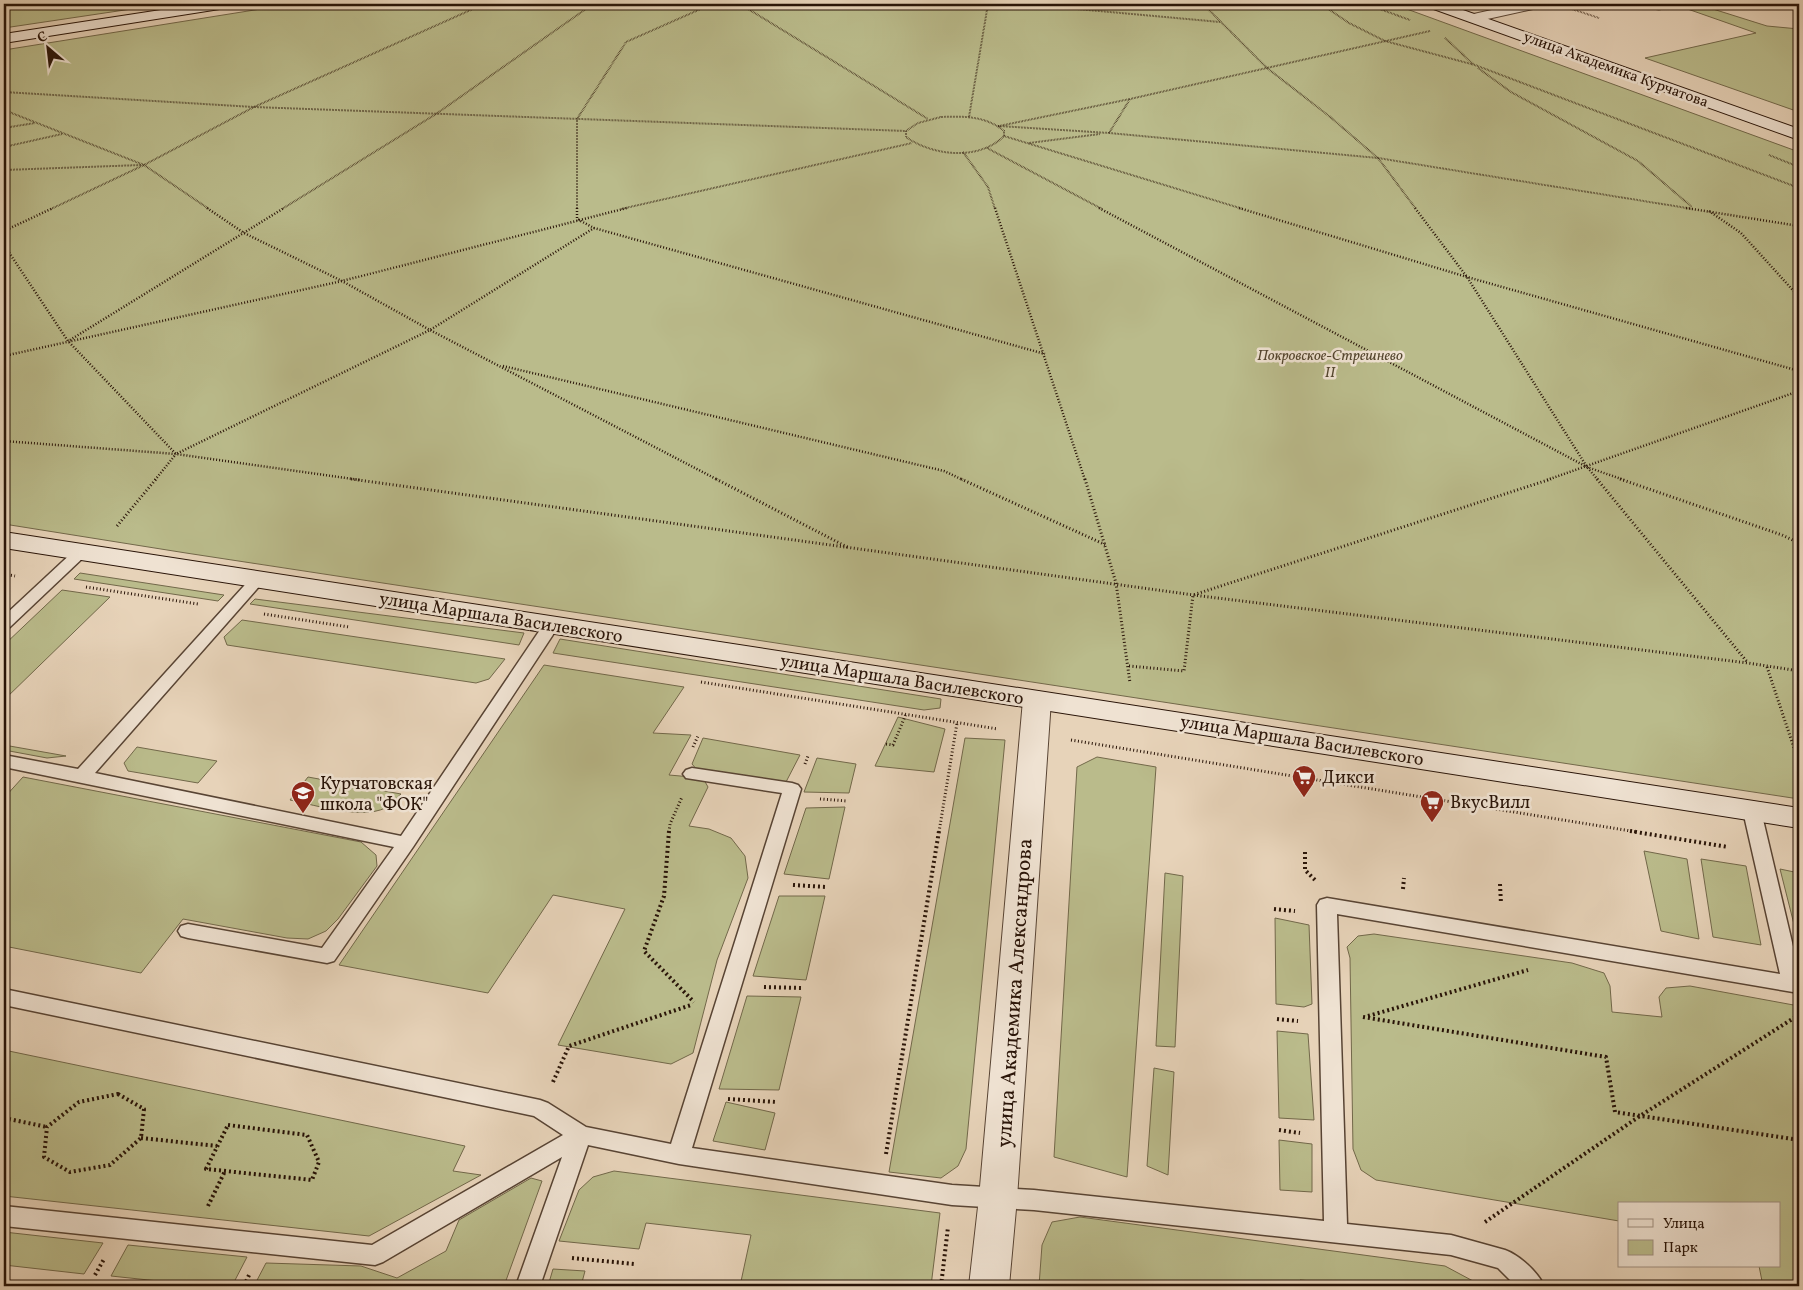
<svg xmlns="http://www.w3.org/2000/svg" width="1803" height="1290" font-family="Vollkorn,serif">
  <rect width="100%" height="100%" fill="#e7d3b9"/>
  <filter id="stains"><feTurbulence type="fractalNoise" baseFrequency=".004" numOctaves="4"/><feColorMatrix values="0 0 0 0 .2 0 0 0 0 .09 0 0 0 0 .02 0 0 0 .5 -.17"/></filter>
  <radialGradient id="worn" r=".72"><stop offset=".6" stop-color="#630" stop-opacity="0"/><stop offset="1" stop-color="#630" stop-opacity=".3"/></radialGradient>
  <g fill="#babb8b" stroke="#72684a">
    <polygon points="51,4 165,4 4,28 4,10 40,7"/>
    <polygon points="292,4 1393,4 1799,152 1799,799 186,553 4,524 4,50"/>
    <polygon points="1618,4 1697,4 1767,26 1799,29 1799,112 1645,58 1756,33 1679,6 1659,10"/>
    <polygon points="80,573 224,595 218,601 74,579"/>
    <polygon points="62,590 110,597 4,700 4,645"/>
    <polygon points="255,599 524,633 519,645 250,604"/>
    <polygon points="242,620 505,659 489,679 476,683 227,645 224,637"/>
    <polygon points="560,639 941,699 940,708 924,710 553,653"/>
    <polygon points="544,665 684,687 653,733 691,735 669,775 703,778 708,787 689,826 709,829 731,838 745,856 748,878 717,960 693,1053 671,1064 558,1045 625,909 553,895 488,993 339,965"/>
    <polygon points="898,717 945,729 934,772 875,766"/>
    <polygon points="703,738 800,755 786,782 698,771 692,764"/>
    <polygon points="965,738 1005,740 966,1149 958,1166 941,1178 889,1172"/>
    <polygon points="4,745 66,756 47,758 4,750"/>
    <polygon points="137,747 217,761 198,783 128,771 124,763"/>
    <polygon points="1097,757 1156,767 1127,1177 1054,1157 1077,767"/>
    <polygon points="817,758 856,764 849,793 804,792"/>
    <polygon points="23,777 361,842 376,855 377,866 338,919 326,931 308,939 287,938 183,919 141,973 4,946 4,798"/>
    <path d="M308 777 401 794C397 797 394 802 390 805 369 822 315 805 290 800Z"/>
    <polygon points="845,807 829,879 784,874 806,808"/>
    <polygon points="1644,851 1687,859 1699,939 1661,931"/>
    <polygon points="1701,859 1746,866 1761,945 1713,937"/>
    <polygon points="1780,869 1799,873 1799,944"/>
    <polygon points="1165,873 1183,876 1175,1047 1156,1046"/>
    <polygon points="779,896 825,896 806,980 753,976"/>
    <polygon points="1275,918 1309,925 1312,1004 1304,1007 1276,1004"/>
    <polygon points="1374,934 1572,963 1604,973 1610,986 1612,1012 1662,1017 1659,997 1666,988 1690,986 1799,1006 1799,1286 1763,1286 1759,1266 1779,1266 1779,1204 1619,1204 1619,1221 1376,1180 1361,1170 1353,1149 1350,958 1347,947 1358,936"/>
    <polygon points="747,996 801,997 779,1090 719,1089"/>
    <polygon points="1277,1031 1308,1034 1314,1120 1279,1118"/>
    <polygon points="4,1050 465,1146 453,1171 481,1175 369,1236 4,1196"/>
    <polygon points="1154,1068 1174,1072 1168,1175 1147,1166"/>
    <polygon points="726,1102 775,1113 765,1150 713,1141"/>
    <polygon points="1279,1140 1312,1144 1312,1192 1280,1190"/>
    <polygon points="614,1171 940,1213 931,1286 740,1286 751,1235 646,1223 639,1249 559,1241 579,1190 593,1177"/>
    <polygon points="531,1178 542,1181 504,1286 254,1286 266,1263 361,1266 397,1278 446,1251 459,1220"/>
    <polygon points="1080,1217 1445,1266 1473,1281 1476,1286 1371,1286 1300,1280 1300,1286 1039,1286 1042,1245 1052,1222"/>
    <polygon points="4,1232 103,1243 84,1274 4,1265"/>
    <polygon points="128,1245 247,1257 232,1286 205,1286 111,1276"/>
    <polygon points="553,1269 585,1271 581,1286 548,1286"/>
  </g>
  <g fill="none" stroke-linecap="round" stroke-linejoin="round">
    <g stroke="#584434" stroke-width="3">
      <g id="lane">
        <polygon points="4,4 37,4 33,7 4,8"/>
        <polygon points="81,547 86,549 89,552 86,555 10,627 4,629 4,616 76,549"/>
        <polygon points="258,574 263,576 266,579 263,582 95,773 401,836 546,621 558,621 560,624 413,847 334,961 327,963 188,938 181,936 178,931 181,926 188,924 322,948 394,847 4,767 4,755 78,769 253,576"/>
        <path d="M692 768 792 783 798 785 801 789 692 1148 952 1185 1034 1190 1324 1221 1317 905 1320 900 1327 898 1780 974 1743 811 1746 807 1752 805 1758 807 1761 811 1799 972V993L1337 914 1347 1224 1451 1235 1505 1250C1519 1255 1538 1272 1544 1286H1516L1498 1268 1451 1255 1034 1210 952 1205 679 1164 588 1145 540 1286H516L562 1157 383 1262 375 1265 4 1226V1206L372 1245 563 1135 534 1116 4 1005V989L540 1100 548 1103 586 1127 671 1144 782 793 686 778 683 774 686 770Z"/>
      </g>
    </g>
    <g stroke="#584434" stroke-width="2">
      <g id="street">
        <polygon points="1519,4 1544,4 1542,7 1474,22 1469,21 1467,18 1469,15"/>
        <polygon points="1037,691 1047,694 1051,700 1017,1198 1009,1286 969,1286 979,1198 1023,700 1027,694"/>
      </g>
    </g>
    <g stroke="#291408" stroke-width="2">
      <g id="secondary">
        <polygon points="200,4 233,4 231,7 226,8 4,43 4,34"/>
        <polygon points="1426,4 1446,4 1799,129 1799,140 1428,7"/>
        <polygon points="4,532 1799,808 1799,828 4,548"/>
      </g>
    </g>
    <g stroke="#291408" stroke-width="2" stroke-dasharray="0.5 1" stroke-linecap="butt">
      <polyline points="740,4 928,119"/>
      <polyline points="1022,4 1220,22"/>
      <polyline points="1203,4 1267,68 1329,116 1378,158 1416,209"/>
      <polyline points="1321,4 1349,23 1385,41 1475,65 1799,188"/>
      <polyline points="1321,4 1372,7"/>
      <polyline points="1366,4 1410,20"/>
      <polyline points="1563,6 1599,18"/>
      <polyline points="1430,31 1130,99 999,126 1109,133 1378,158 1693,209"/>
      <polyline points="1445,38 1473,64"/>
      <polyline points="1478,68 1511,92 1638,161 1692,207"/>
      <polyline points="4,92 254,107 906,131"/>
      <polyline points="4,110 144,165 209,209"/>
      <path d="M941 117C964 116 986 116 1004 131V136C979 161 933 156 906 137V131L918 123Z"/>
      <polyline points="969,117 988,4"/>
      <polyline points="4,128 35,123"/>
      <polyline points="1109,133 1130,99"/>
      <polyline points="1004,136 1243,209"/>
      <polyline points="1029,143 1100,134"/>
      <polyline points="4,147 62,134"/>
      <polyline points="987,148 1102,209"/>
      <polyline points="963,152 988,187 995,209"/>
      <polyline points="1769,155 1799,167"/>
      <polyline points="4,170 141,165"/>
      <polyline points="51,209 144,165 254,107 484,4"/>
      <polyline points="282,209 436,114 593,4"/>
      <polyline points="577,209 577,119 626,42 712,4"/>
      <polyline points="621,209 912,143"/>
    </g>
    <g stroke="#291408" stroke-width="2.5" stroke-dasharray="1 2" stroke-linecap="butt">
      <polyline points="207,208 244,233 342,281 430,330 718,480"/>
      <polyline points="577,208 577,219 594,228 1045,354"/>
      <polyline points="995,208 1085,480"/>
      <polyline points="1099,208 1587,467 1624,480"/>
      <polyline points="1239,208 1467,277 1799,371"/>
      <polyline points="1415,208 1467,277 1587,467 1598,480"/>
      <polyline points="1686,208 1799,226"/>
      <polyline points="1709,211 1741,233 1799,297"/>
      <polyline points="4,231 53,208"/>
      <polyline points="4,245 68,341 176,454 430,330 594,228"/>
      <polyline points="70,340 284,208"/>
      <polyline points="4,356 342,281 627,208"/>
      <polyline points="503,366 944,471 963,480"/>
      <polyline points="4,441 176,454 360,480"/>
      <polyline points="155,480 176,454"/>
      <polyline points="1547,480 1799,391"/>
    </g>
    <g stroke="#291408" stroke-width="3" stroke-dasharray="1 2.5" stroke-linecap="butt">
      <polyline points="351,479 1201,596 1748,663 1799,671"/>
      <polyline points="716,479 849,548"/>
      <polyline points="961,479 1106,545"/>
      <polyline points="1085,479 1116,583 1130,683"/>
      <polyline points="1597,479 1748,663"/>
      <polyline points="1620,479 1782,535 1799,543"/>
      <polyline points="117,526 156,479"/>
      <polyline points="4,574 15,576"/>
      <polyline points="86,587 198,604"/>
      <polyline points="264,614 349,627"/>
      <polyline points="1129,666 1184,671 1193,595 1551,479"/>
      <polyline points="1767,667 1799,763"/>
      <polyline points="701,682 998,729"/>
      <polyline points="1071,740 1637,832"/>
      <polyline points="886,744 893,745 906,714"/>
      <polyline points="693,747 698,736"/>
      <polyline points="805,764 808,756"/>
      <polyline points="820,799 847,801"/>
      <polyline points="669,832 670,824 682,797"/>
      <polyline points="939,832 957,723"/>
    </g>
    <g stroke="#291408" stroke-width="4" stroke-dasharray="2 3" stroke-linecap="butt">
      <polyline points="669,831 664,896 644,951 694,1002"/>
      <polyline points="1630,831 1728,847"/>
      <polyline points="1305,852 1305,870 1315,880"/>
      <polyline points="1500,884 1501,904"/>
      <polyline points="793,885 827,887"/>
      <polyline points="1403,889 1404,878"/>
      <polyline points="1274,909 1295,911"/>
      <polyline points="764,987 803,988"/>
      <polyline points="1368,1016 1528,970"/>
      <polyline points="1363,1017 1606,1057 1615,1112 1799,1140"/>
      <polyline points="1277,1019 1298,1021"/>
      <polyline points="553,1082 569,1046 691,1005"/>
      <polygon points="118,1094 144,1109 141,1138 110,1165 70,1172 44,1157 47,1127 79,1102"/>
      <polyline points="728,1099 777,1102"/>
      <polyline points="4,1118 47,1127"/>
      <polygon points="228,1125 307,1135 319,1162 312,1180 206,1169"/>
      <polyline points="1279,1130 1300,1133"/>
      <polyline points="141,1138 217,1146"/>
      <polyline points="886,1154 939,831"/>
      <polyline points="208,1206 225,1171"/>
      <polyline points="1485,1222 1640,1116 1797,1016"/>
      <polyline points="572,1258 634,1264"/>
      <polyline points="95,1275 104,1259"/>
      <polyline points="244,1286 250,1273"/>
      <polyline points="941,1286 948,1227"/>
    </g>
    <use href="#lane" fill="#efe2d2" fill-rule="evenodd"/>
    <use href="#street" fill="#efe2d2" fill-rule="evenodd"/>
    <use href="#secondary" fill="#efe2d2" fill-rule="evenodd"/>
  </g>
  <defs>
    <g id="supermarket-pin" transform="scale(1.25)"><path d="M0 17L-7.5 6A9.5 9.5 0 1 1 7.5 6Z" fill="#8f2418" stroke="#efe2d2"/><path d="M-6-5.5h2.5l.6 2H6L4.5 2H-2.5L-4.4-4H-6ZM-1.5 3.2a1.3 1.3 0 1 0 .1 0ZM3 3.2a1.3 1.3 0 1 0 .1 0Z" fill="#fff"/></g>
    <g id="school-pin" transform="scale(1.25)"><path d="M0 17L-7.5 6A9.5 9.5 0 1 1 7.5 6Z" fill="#8f2418" stroke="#efe2d2"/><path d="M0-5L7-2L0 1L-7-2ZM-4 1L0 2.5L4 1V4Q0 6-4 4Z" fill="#fff"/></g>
  </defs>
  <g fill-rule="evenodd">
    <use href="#supermarket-pin" x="1304" y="777"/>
    <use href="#school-pin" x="303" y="793"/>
    <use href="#supermarket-pin" x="1432" y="802"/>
  </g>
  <g text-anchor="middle" stroke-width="5" stroke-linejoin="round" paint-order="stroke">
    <g font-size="15" fill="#291408" stroke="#efe2d2">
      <text transform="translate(1616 69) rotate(20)" y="5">улица Академика Курчатова</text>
    </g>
    <g font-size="15" font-style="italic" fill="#54462f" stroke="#efe2d2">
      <text x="1330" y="360">Покровское-Стрешнево<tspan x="1330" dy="17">II</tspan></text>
    </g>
    <g font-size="18" fill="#291408" stroke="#efe2d2">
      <text transform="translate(501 617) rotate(9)" y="6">улица Маршала Василевского</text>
      <text transform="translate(902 679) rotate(9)" y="6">улица Маршала Василевского</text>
      <text transform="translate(1302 740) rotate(9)" y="6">улица Маршала Василевского</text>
    </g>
    <g font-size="18" fill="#291408" stroke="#efe2d2" text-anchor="start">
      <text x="1322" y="783">Дикси</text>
      <text x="320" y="789">Курчатовская<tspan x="320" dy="21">школа "ФОК"</tspan></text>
      <text x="1450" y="808">ВкусВилл</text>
    </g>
    <g font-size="21" fill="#291408" stroke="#efe2d2">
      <text transform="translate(1014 993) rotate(-86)" y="7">улица Академика Александрова</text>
    </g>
  </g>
  <rect width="1803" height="1290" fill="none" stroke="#e7d3b9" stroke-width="20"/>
  <rect x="5" y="5" width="1793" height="1280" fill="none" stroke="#291408" stroke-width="2.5"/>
  <rect x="10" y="10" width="1783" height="1270" fill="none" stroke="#291408"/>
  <rect x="1618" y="1202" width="162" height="65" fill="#efe2d2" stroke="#a09081"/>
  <rect x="1628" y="1219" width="25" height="8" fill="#efe2d2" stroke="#a09081"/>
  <text x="1663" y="1228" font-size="15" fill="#291408">Улица</text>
  <rect x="1628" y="1240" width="25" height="15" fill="#babb8b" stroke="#a09081"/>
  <text x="1663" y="1252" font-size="15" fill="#291408">Парк</text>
  <g transform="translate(48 48) rotate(332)" stroke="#efe2d2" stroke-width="4" paint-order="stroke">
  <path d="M0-4L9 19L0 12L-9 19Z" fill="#291408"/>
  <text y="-8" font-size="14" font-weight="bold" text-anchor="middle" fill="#291408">С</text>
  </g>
  <rect width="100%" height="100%" filter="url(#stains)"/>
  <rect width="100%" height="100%" fill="url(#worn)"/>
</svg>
